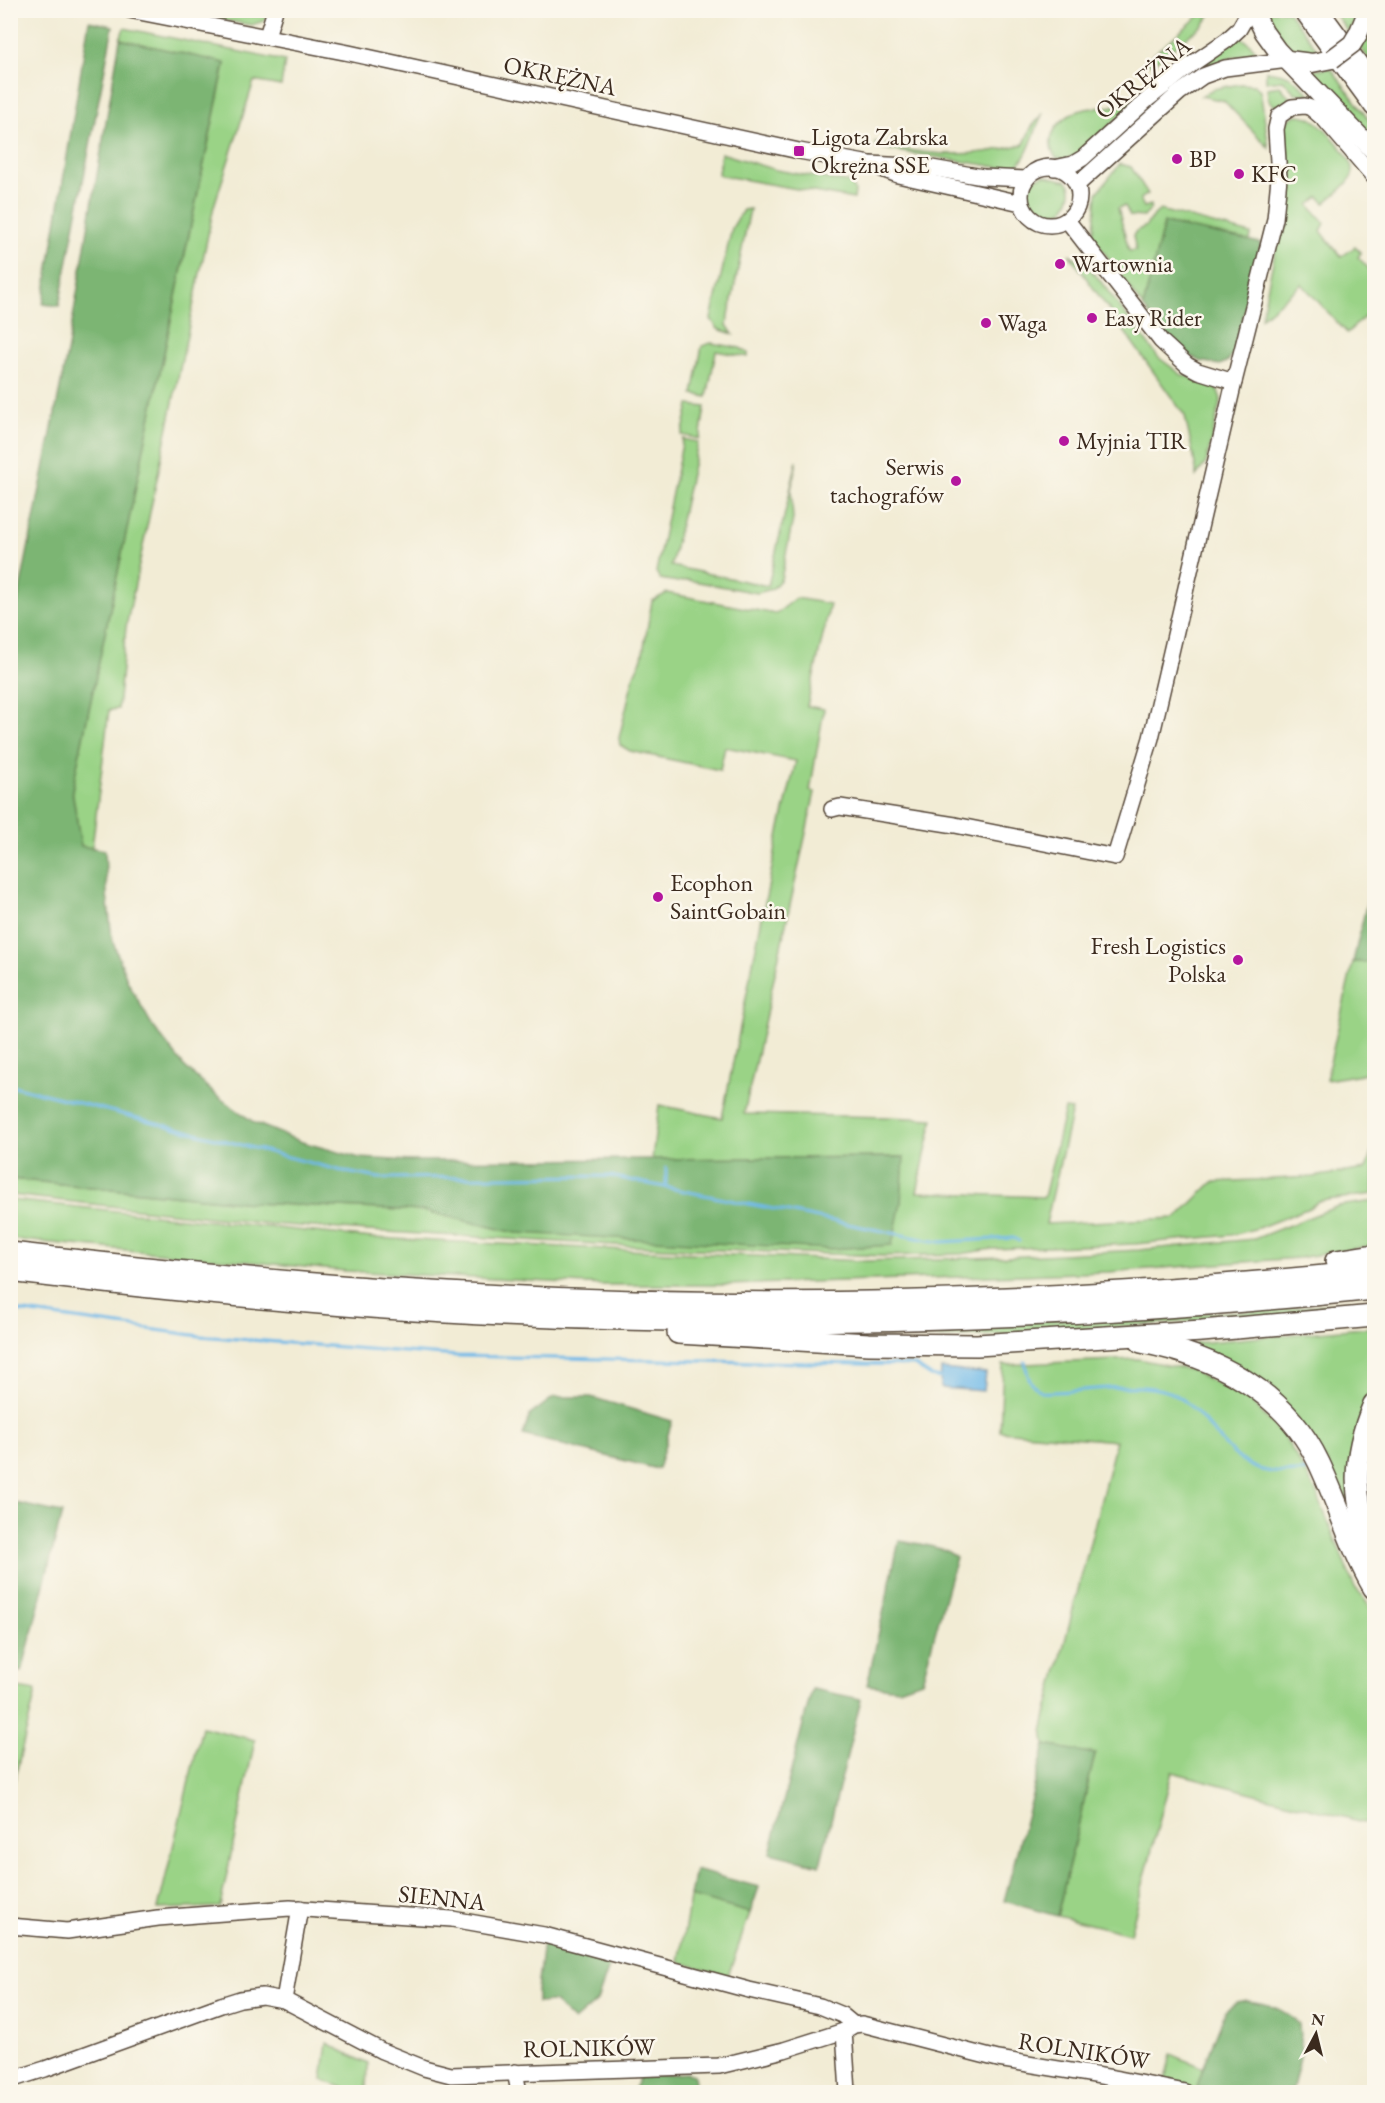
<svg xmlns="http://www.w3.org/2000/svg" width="1385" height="2103" font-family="'EB Garamond',serif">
  <rect width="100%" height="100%" fill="#fbf7ec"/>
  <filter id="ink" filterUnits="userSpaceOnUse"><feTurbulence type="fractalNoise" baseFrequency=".0167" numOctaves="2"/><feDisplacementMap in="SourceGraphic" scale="12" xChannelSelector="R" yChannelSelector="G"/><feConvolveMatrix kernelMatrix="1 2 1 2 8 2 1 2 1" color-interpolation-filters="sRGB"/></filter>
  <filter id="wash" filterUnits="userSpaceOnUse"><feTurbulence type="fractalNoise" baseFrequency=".008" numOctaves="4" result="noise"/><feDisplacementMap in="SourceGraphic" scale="24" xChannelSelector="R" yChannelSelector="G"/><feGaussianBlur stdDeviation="1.35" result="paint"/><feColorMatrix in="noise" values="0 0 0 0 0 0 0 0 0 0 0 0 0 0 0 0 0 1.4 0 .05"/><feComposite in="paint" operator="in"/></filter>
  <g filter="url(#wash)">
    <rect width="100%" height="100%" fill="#f2ecd5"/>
    <g fill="#9ad386" stroke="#6a7e52" stroke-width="1.5">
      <polygon points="1206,10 1213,11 1203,25 1152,64 1143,63"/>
      <polygon points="165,11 268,11 264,21 252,25"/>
      <path d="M1264 11H1288L1320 53C1297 61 1288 49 1276 32 1271 25 1266 19 1264 11Z"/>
      <polygon points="1333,11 1356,11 1355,21 1348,32"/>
      <polygon points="1368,24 1374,35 1374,66 1359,46"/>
      <polygon points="124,28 285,61 281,86 254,81 214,206 126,627 118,709 109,710 92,848 81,847 72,790 225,64 120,39"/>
      <path d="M1239 36C1246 41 1256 46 1256 55L1234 57 1205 67 1078 176 1074 172 1180 80Z"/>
      <polygon points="1331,68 1374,127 1374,142 1307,70"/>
      <path d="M1266 71C1291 74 1294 78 1311 95L1295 93 1283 80 1266 82Z"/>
      <polygon points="1240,84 1254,85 1260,90 1269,148 1224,101 1201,96 1213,89"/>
      <path d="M1280 86 1291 99 1277 106C1267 103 1268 97 1267 88Z"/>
      <path d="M1140 96 1141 97 1076 156 1064 159 1056 158C1040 136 1064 113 1086 109 1097 107 1108 108 1119 105 1126 104 1133 99 1140 96Z"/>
      <path d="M1043 113C1036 126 1028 159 1017 165 1012 169 1004 167 998 167L877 148 875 143C930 156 968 159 1024 144L1031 128Z"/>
      <path d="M1296 115C1303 115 1308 116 1314 120 1324 127 1355 159 1353 172 1351 184 1333 195 1325 203L1319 197 1309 205 1325 223 1321 231 1341 257 1355 247 1361 253 1358 257 1370 270 1374 266V308L1347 333 1302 284 1261 318 1279 234 1284 199V126L1289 119Z"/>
      <polygon points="721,153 776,170 851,183 855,191 854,199 718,175"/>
      <polygon points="1120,164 1131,167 1148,194 1140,199 1144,207 1151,205 1151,208 1144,217 1130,216 1125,206 1118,208 1129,251 1136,250 1133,236 1136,231 1146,226 1152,217 1160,210 1251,234 1250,241 1164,223 1143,307 1091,234 1094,230 1097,193"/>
      <path d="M1044 175 1062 180H1066C1076 189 1069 201 1063 210 1034 226 1040 204 1025 195 1027 184 1034 178 1044 175Z"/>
      <polygon points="750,209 727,325 733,334 718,329 711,319 732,228 743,210"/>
      <polygon points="1069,254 1084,263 1098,278 1158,357 1182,375 1211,384 1218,391 1221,399 1206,463 1196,476 1196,469 1185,416"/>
      <polygon points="711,343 740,348 748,353 748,357 716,351 707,397 693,394 702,346"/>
      <polygon points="689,405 705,407 700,439 682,435"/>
      <polygon points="683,439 698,442 671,566 768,586 797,461 791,490 793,519 781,579 772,589 757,593 688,580 678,582 660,579 656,572"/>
      <polygon points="667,593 776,614 796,598 830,604 807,706 824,709 810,791 815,792 744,1114 888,1117 933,1119 917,1192 1044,1197 1065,1109 1072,1110 1046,1224 1176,1218 1213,1182 1312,1177 1366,1169 1374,1145 1374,1194 1319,1201 1309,1208 1258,1228 1232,1235 1135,1244 992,1249 961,1254 884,1256 667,1248 368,1231 271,1224 11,1195 11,1179 252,1203 425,1211 516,1233 901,1203 903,1157 652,1159 659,1105 722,1118 779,832 796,761 725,747 720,770 630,751 620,745 619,738 634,675 642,658 652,601"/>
      <polygon points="1353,962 1374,962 1374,1072 1326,1080"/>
      <polygon points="11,1200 372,1238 863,1261 1006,1257 1139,1250 1254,1239 1338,1206 1374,1201 1374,1245 1299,1258 1108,1272 726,1285 604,1285 346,1271 11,1239"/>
      <polygon points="1374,1300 1374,1309 950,1338 791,1330 1252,1311"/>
      <polygon points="1374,1327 1374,1389 1368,1401 1363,1546 1374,1567 1374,1576 1325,1459 1194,1346 1195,1343"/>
      <polygon points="1138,1359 1191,1370 1249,1400 1284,1436 1314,1487 1354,1586 1374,1612 1374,1825 1172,1772 1130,1934 1057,1916 1095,1754 1045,1745 1043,1727 1116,1441 1000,1431 1003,1365"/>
      <polygon points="1374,1422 1374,1541 1361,1482"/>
      <polygon points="11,1687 36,1691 11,1794 10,1687"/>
      <polygon points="202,1727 255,1740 220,1907 158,1909"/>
      <polygon points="691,1892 750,1913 728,1976 679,1962"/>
      <polygon points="327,2043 368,2064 367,2092 355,2092 322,2080"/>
      <polygon points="1171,2054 1203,2068 1196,2092 1183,2092 1165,2081"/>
    </g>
    <g fill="#7bb573" stroke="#5b7048" stroke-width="1.5">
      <polygon points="89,21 113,26 59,306 43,304"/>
      <polygon points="120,39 225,63 72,790 81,846 105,850 107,894 112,939 128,982 152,1025 184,1066 217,1096 255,1123 302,1142 360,1158 410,1161 904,1157 901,1203 892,1245 830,1249 516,1233 425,1211 252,1203 11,1179 11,635 67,353"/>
      <polygon points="1164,223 1261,243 1234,353 1228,361 1220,365 1200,361 1179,350 1143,307"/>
      <polygon points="1374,872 1374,962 1353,962"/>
      <polygon points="554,1397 591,1397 672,1421 658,1469 523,1435 530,1415"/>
      <polygon points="11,1502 62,1513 22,1672 11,1670"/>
      <polygon points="899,1541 921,1544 945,1550 956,1557 922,1681 899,1689 867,1685"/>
      <polygon points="812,1689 861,1699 820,1865 770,1853"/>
      <polygon points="1045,1745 1095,1754 1057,1916 1004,1901"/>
      <polygon points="695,1870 759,1887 750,1913 690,1896"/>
      <polygon points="543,1942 612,1959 597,2001 574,2021 554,2002 537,2003 537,1990"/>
      <path d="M1247 2001C1268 2003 1284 2009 1299 2024L1301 2053 1292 2092H1219L1197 2087 1203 2068 1226 2010 1236 2003Z"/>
      <polygon points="686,2073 694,2075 695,2083 690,2092 632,2092 640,2077"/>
    </g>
    <polygon fill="#70b9e8" stroke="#567283" stroke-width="1.5" points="941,1369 986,1373 984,1391 940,1388"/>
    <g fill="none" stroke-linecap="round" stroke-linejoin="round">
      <g stroke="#70b9e8" stroke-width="3">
        <polyline points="10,1085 346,1172 379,1178 610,1176 927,1240 941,1242 1013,1238 1019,1241"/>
        <polyline points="666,1168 666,1187"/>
        <polyline points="10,1310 200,1336 457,1356 914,1365 931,1376 941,1378"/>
        <path d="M1025 1362C1027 1374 1029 1384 1041 1392 1079 1394 1134 1379 1169 1392 1184 1398 1194 1409 1204 1421 1239 1462 1250 1478 1308 1471"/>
        <polyline points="1371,1459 1374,1459"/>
      </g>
    </g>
  </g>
  <g filter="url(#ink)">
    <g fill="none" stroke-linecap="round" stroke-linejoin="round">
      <g stroke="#564739" stroke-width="18">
        <g id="minor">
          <polyline points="129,10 349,53 799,151 870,164 926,167 983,177 1026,179"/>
          <polyline points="267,36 275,10"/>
          <circle cx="1050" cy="196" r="29"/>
          <polyline points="1054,168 1073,164 1083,158 1149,98 1192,64 1227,40 1239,29 1250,10"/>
          <polyline points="882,169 898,175 1021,203"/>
          <polyline points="1077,185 1179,93 1203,76 1225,68 1288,60"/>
          <polyline points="1067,220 1161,341 1187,365 1198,371 1234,382"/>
          <polyline points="832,809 840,807 955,825 1115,857 1151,738 1234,382 1275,219 1279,178 1276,129 1279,116 1292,107 1305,106 1311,108 1325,120 1374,177"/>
          <polyline points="10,1926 67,1931 158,1918 290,1908 452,1919 544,1935 749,1990 820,2006 842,2015 854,2025"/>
          <polyline points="284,2000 300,1908"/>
          <polyline points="844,2031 848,2092"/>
          <polyline points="515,2072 519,2092"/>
          <polyline points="10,2080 45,2069 221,2005 240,1999 262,1996 284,2000 382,2051 424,2068 451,2075 719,2066 784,2050 844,2031 854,2025 862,2024 998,2059 1119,2079 1185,2092"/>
        </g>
      </g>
      <g stroke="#564739" stroke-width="21">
        <g id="major">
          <polyline points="1253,10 1264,32 1277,50 1374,151"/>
          <polyline points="1303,10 1374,107"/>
          <polyline points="1319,10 1374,85"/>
          <polyline points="1358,34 1368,10"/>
          <polyline points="1288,60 1312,63 1332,59"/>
        </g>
      </g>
      <g stroke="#564739" stroke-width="24">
        <g id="highway">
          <path d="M10 1253C140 1268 270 1282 400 1290 724 1312 1052 1305 1374 1271"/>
          <polyline points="1336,1261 1374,1255"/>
          <path d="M10 1271C174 1291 338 1307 503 1315 794 1328 1085 1319 1374 1289"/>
          <polyline points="678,1333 869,1344 977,1345 1202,1331 1374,1316"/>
          <path d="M1141 1342C1215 1356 1285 1391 1319 1463 1339 1505 1351 1549 1374 1588"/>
          <path d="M1374 1404C1350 1461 1353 1500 1374 1556"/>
        </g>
      </g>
      <use href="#minor" stroke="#fff" stroke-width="15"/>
      <use href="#major" stroke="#fff" stroke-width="18"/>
      <use href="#highway" stroke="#fff" stroke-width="21"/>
      <g stroke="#564739" stroke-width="21" stroke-linecap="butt">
        <polyline id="major-bridge" points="1332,59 1352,44 1358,34"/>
      </g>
      <use href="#major-bridge" stroke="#fff" stroke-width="18"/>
    </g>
  </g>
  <g fill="#b5179e" stroke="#fbf7ec" stroke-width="2">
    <rect x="793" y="145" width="12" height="12" rx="3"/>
    <circle cx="1177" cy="159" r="6"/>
    <circle cx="1239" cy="174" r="6"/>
    <circle cx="1060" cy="264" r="6"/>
    <circle cx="1092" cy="318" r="6"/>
    <circle cx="986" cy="323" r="6"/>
    <circle cx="1064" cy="441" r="6"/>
    <circle cx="956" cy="481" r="6"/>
    <circle cx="658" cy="897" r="6"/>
    <circle cx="1238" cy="960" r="6"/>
  </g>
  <g text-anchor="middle" stroke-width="5" stroke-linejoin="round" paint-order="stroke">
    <g font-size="24" fill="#3b2a1e" stroke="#fbf7ec">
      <text transform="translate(560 76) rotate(12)" y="8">OKRĘŻNA</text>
      <text transform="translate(1143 78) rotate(-39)" y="8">OKRĘŻNA</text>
      <text transform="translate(442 1898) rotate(6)" y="8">SIENNA</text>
      <text transform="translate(589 2048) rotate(-1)" y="8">ROLNIKÓW</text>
      <text transform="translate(1084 2051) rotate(9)" y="8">ROLNIKÓW</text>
    </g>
    <g font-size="24" fill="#3b2a1e" stroke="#fbf7ec" text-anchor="start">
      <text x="811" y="145">Ligota Zabrska<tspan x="811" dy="28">Okrężna SSE</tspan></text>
      <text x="1189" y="167">BP</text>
      <text x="1251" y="182">KFC</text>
      <text x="1072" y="272">Wartownia</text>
      <text x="1104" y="326">Easy Rider</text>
      <text x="998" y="331">Waga</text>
      <text x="1076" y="449">Myjnia TIR</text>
      <text x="944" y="475" text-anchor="end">Serwis<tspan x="944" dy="28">tachografów</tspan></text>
      <text x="670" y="891">Ecophon<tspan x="670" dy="28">SaintGobain</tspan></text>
      <text x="1226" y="954" text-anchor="end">Fresh Logistics<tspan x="1226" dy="28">Polska</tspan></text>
    </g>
  </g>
  <rect width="1385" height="2103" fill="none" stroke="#fbf7ec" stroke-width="36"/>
  <g transform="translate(1316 2034) rotate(7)" stroke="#fbf7ec" stroke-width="4.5" paint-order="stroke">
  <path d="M0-4.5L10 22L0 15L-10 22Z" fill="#3b2a1e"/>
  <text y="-9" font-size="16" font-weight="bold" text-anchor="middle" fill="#3b2a1e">N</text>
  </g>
</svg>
